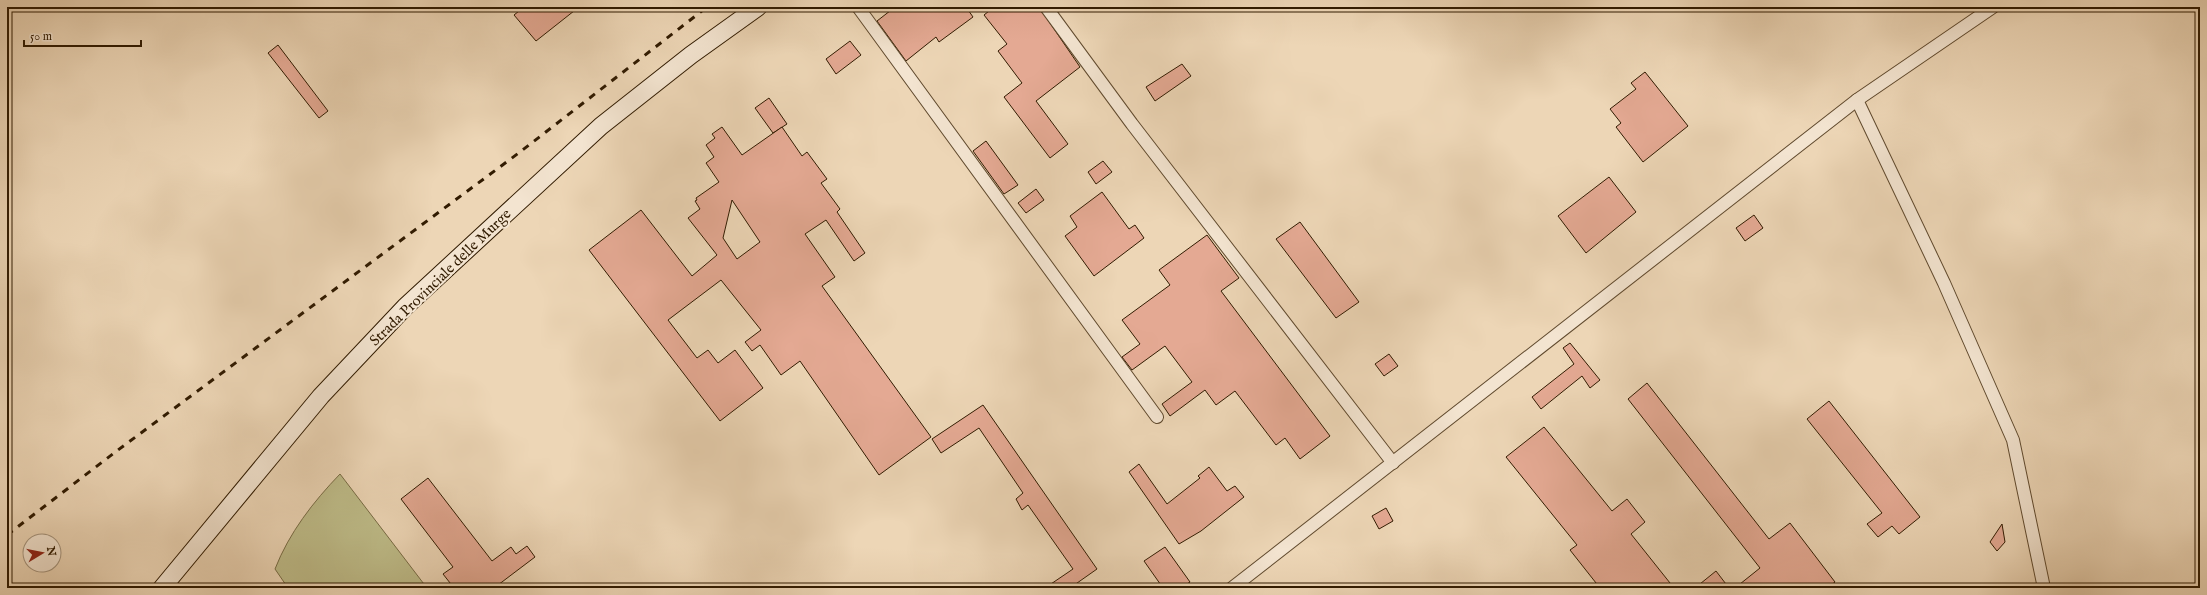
<svg xmlns="http://www.w3.org/2000/svg" width="2207" height="595" font-family="'IM FELL English',serif">
  <rect width="100%" height="100%" fill="#edd6b6"/>
  <filter id="stains"><feTurbulence type="fractalNoise" baseFrequency=".005" numOctaves="4"/><feColorMatrix values="0 0 0 0 .2 0 0 0 0 .09 0 0 0 0 .02 0 0 0 .5 -.17"/></filter>
  <radialGradient id="worn" r=".72"><stop offset=".6" stop-color="#630" stop-opacity="0"/><stop offset="1" stop-color="#630" stop-opacity=".3"/></radialGradient>
  <path fill="#bebc89" stroke="#786c45" d="M340 474 427 588H288L275 569C289 533 313 502 340 474Z"/>
  <g fill="#e4a993" stroke="#311b01" fill-rule="evenodd">
    <polygon points="524,7 579,7 536,41 514,15"/>
    <polygon points="895,7 966,7 973,17 939,42 936,37 906,61 877,21"/>
    <polygon points="994,7 1039,7 1080,67 1036,101 1068,144 1050,158 1004,97 1022,83 998,51 1007,44 984,15"/>
    <polygon points="850,41 861,55 836,74 826,59"/>
    <polygon points="278,45 328,111 319,118 268,53"/>
    <polygon points="1182,64 1191,76 1155,101 1146,87"/>
    <polygon points="1645,72 1688,126 1643,162 1616,127 1621,123 1610,109 1636,89 1631,83"/>
    <polygon points="769,98 787,124 773,133 755,108"/>
    <path d="M722 127 742 155 782 127 802 156 807 152 827 179 821 183 840 209 837 212 865 253 854 261 826 220 805 234 835 277 822 286 931 437 879 475 800 361 781 375 760 345 752 351 745 342 761 330 721 280 668 320 697 358 708 350 718 363 735 350 763 388 720 421 589 250 641 210 692 276 717 255 688 218 700 209 695 201 697 200 696 198 719 182 706 163 714 157 706 145 715 138 712 134ZM732 200 760 242 737 259 723 238Z"/>
    <polygon points="986,141 1018,185 1004,194 973,151"/>
    <polygon points="1103,161 1112,172 1096,184 1088,172"/>
    <polygon points="1609,177 1636,212 1586,253 1558,216"/>
    <polygon points="1036,189 1044,200 1026,213 1018,203"/>
    <polygon points="1102,192 1129,229 1135,225 1144,238 1094,276 1065,236 1077,227 1070,216"/>
    <polygon points="1754,215 1763,228 1745,241 1736,228"/>
    <polygon points="1300,222 1359,302 1336,318 1276,239"/>
    <polygon points="1207,235 1239,278 1221,291 1330,436 1300,459 1285,438 1276,445 1235,391 1216,405 1205,390 1170,416 1162,404 1192,382 1165,346 1132,370 1122,357 1140,344 1122,320 1170,285 1159,270"/>
    <polygon points="1570,343 1600,380 1590,388 1582,376 1541,409 1532,397 1574,364 1563,348"/>
    <polygon points="1389,354 1398,366 1384,376 1375,364"/>
    <polygon points="1647,383 1769,539 1790,523 1835,582 1827,588 1735,588 1760,568 1628,399"/>
    <polygon points="1829,401 1920,517 1899,534 1892,526 1878,537 1867,524 1882,513 1807,419"/>
    <polygon points="983,405 1097,569 1070,588 1045,588 1073,569 1028,505 1022,510 1016,499 1023,493 979,428 941,453 932,439"/>
    <polygon points="1544,427 1612,511 1627,499 1645,522 1631,534 1674,588 1600,588 1570,550 1577,545 1506,457"/>
    <polygon points="1139,464 1167,504 1200,478 1198,476 1209,467 1227,491 1235,486 1244,497 1201,531 1179,544 1129,472"/>
    <polygon points="428,478 492,561 511,547 516,554 527,546 535,557 494,588 454,588 443,574 453,567 401,499"/>
    <polygon points="1386,508 1393,521 1379,529 1372,516"/>
    <polygon points="2002,524 2005,542 1997,551 1990,542"/>
    <polygon points="1165,547 1190,582 1181,588 1163,588 1144,561"/>
    <polygon points="1716,571 1729,588 1695,588"/>
  </g>
  <g fill="none" stroke-linecap="round" stroke-linejoin="round">
    <g stroke="#604a2e" stroke-width="14">
      <g id="street">
        <polyline points="858,7 1157,417"/>
        <polyline points="1046,7 1132,124 1393,463"/>
        <polyline points="1857,100 1944,283 2013,440 2044,588"/>
        <polyline points="1232,588 1857,100 1993,7"/>
      </g>
    </g>
    <g stroke="#311b01" stroke-width="19">
      <polyline id="secondary" points="162,588 321,396 405,307 601,126 691,55 758,7"/>
    </g>
    <use href="#street" stroke="#f3e4d0" stroke-width="12"/>
    <use href="#secondary" stroke="#f3e4d0" stroke-width="17"/>
    <polyline stroke="#311b01" stroke-width="3" stroke-dasharray="7 7" stroke-linecap="butt" points="7,535 118,450 520,152 707,7"/>
  </g>
  <g text-anchor="middle" stroke-width="4" stroke-linejoin="round" paint-order="stroke">
    <g font-size="15" fill="#311b01" stroke="#f3e4d0">
      <text transform="translate(440 277) rotate(-44)" y="5">Strada Provinciale delle Murge</text>
    </g>
  </g>
  <rect width="2207" height="595" fill="none" stroke="#edd6b6" stroke-width="24"/>
  <rect x="8" y="8" width="2191" height="579" fill="none" stroke="#311b01" stroke-width="2"/>
  <rect x="12" y="12" width="2183" height="571" fill="none" stroke="#311b01"/>
  <g transform="translate(42 553) rotate(80)"><circle r="19" fill="#f3e4d0" stroke="#a5947d"/>
  <path d="M0-3L7 15L0 10L-7 15Z" fill="#8f2418"/>
  <text y="-6" font-size="11" font-weight="bold" text-anchor="middle" fill="#311b01">N</text>
  </g>
  <path d="M24 40v6h117v-6" fill="none" stroke="#311b01" stroke-width="2"/>
  <text x="30" y="40" font-size="12" fill="#311b01" stroke="#f3e4d0" stroke-width="3" paint-order="stroke">50 m</text>
  <rect width="100%" height="100%" filter="url(#stains)"/>
  <rect width="100%" height="100%" fill="url(#worn)"/>
</svg>
